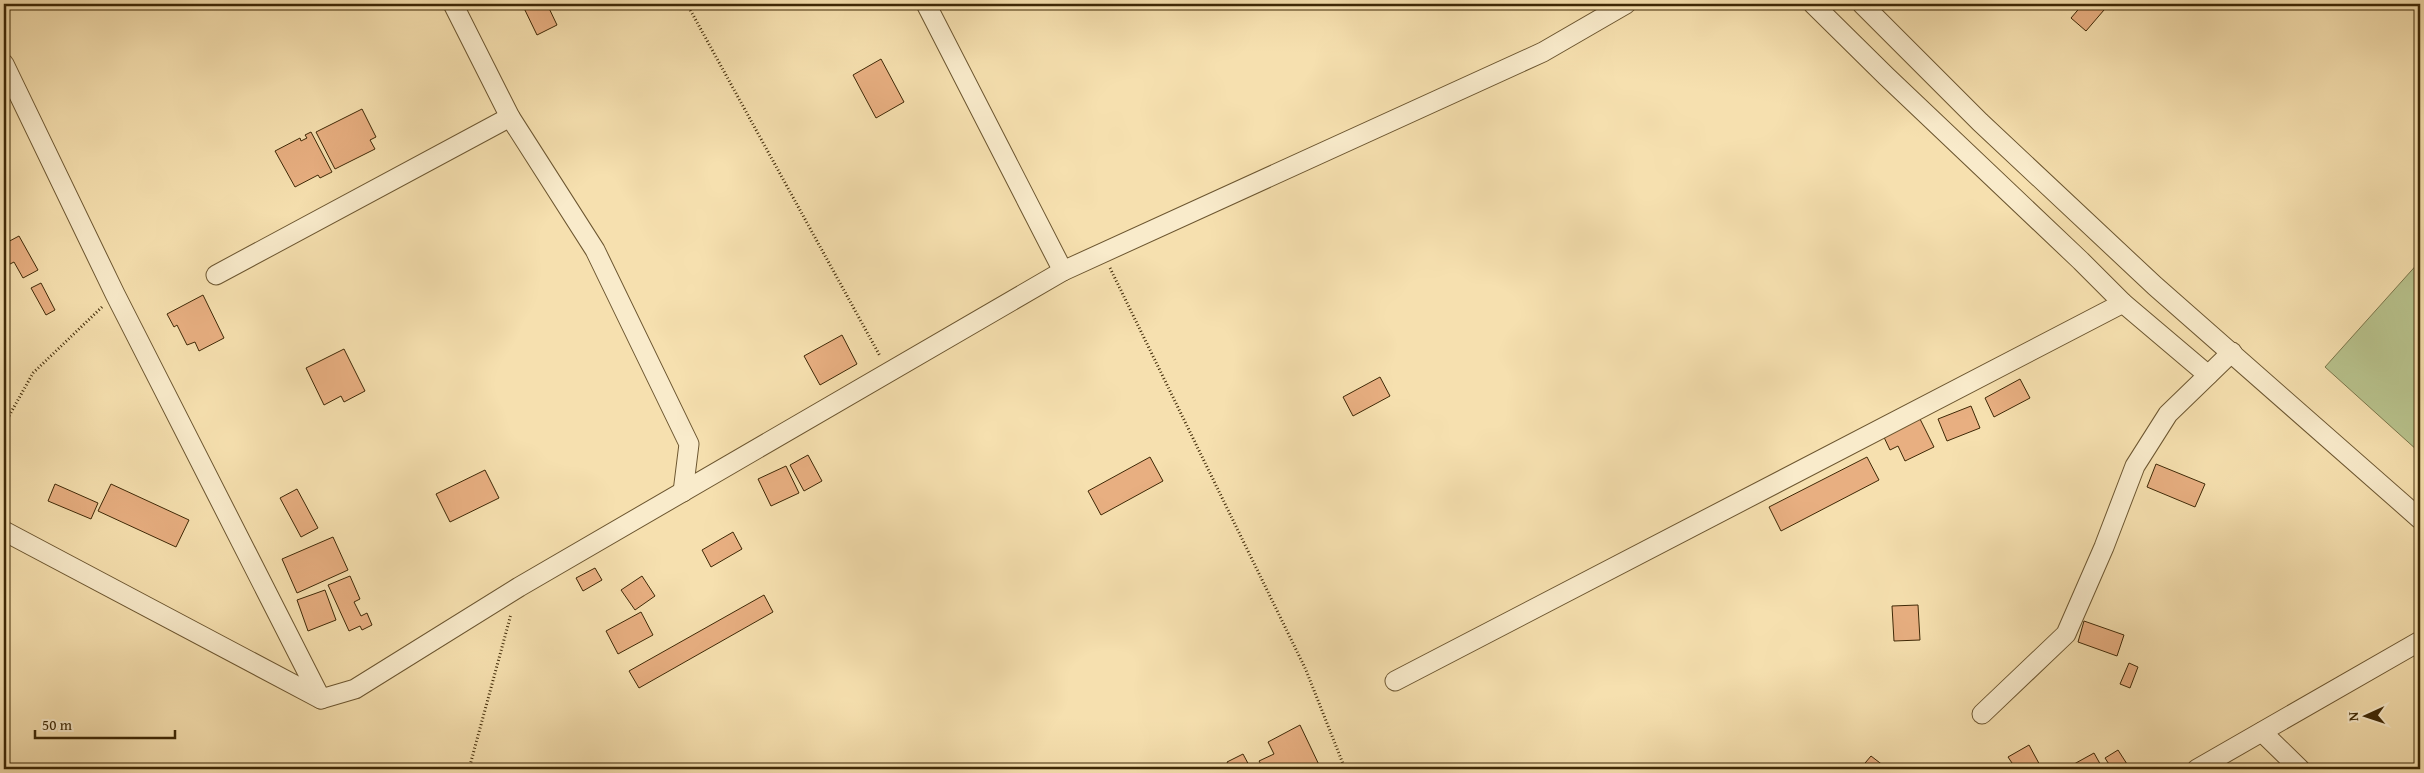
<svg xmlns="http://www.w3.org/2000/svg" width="2424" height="773" font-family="'Gentium Book Plus',serif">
  <rect width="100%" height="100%" fill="#f6e0af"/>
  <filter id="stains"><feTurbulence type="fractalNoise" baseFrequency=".004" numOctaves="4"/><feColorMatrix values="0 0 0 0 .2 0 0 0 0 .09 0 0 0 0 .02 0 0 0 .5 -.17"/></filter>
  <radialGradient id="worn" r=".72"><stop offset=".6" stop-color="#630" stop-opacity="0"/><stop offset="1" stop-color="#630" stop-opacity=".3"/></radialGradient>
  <polygon fill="#b8c38d" stroke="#7b764a" points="2420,261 2420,448 2418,451 2325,367"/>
  <g fill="#e8af81" stroke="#3e2806">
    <polygon points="522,4 547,4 557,25 537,35"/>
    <polygon points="2083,4 2098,4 2104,10 2086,31 2071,18"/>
    <polygon points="881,59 904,102 876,118 853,75"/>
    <polygon points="362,109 376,137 370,140 375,149 335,169 316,132"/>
    <polygon points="311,132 332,172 320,178 318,175 295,187 275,151 300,138 301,141 307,138 305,135"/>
    <polygon points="19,236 38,270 23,278 14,262 4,267 4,244"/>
    <polygon points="41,283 55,310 46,315 31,288"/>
    <polygon points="203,295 224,338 199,351 195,342 187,345 177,325 174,327 167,314"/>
    <polygon points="842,335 857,364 820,385 804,356"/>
    <polygon points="344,349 365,391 344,402 341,396 324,405 306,368"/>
    <polygon points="1380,377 1390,396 1353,416 1343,397"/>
    <polygon points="2020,379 2030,398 1994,417 1985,398"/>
    <polygon points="1971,406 1980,428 1947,441 1938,419"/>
    <polygon points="1918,415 1934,447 1905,461 1898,446 1890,450 1882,433"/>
    <polygon points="808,455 822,481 804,491 790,465"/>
    <polygon points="1150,457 1163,481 1101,515 1088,491"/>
    <polygon points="1867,457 1879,480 1781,531 1769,507"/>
    <polygon points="2156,464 2205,484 2195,507 2147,487"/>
    <polygon points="786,466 799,493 771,506 758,479"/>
    <polygon points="485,470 499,498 450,522 436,494"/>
    <polygon points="55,484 98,503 91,519 48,501"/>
    <polygon points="111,484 189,520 176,547 98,511"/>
    <polygon points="297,489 318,528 301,537 280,498"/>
    <polygon points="733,532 742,549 711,567 702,550"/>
    <polygon points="333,537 348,570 297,593 282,559"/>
    <polygon points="595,568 602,580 583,591 576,578"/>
    <polygon points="350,576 360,599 354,602 361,616 367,613 372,625 362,630 360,626 349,631 328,585"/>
    <polygon points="642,576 655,596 635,610 621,590"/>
    <polygon points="325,590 336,620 308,631 297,600"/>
    <polygon points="764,595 773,612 639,688 629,671"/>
    <polygon points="1918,605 1920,640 1894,641 1892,606"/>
    <polygon points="641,612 653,635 618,654 606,631"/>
    <polygon points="2084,621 2124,635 2117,656 2078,642"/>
    <polygon points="2129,663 2138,667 2130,688 2120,684"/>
    <polygon points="1300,725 1321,769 1256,769 1262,766 1259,761 1274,754 1268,742"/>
    <polygon points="2029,745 2042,769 2016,769 2008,757"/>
    <polygon points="2118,750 2127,764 2118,769 2112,769 2105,758"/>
    <polygon points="2094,753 2103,769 2065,769"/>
    <polygon points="1243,754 1251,769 1230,769 1227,762"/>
    <polygon points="1871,756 1884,766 1881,769 1860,769"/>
  </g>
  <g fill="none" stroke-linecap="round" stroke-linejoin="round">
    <g stroke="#6c5630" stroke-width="21">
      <g id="minor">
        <polyline points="453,4 510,117 595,250 689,444 683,492"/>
        <polyline points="926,4 1063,271"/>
        <polyline points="1813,4 1886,76 2081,261 2123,303 2208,375"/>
        <polyline points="1862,4 1980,122 2155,286 2420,519"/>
        <polyline points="4,64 115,294 321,699"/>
        <polyline points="216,275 510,117"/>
        <polyline points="4,531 321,699 355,689 519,587 1063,271 1543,52 1626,4"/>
        <polyline points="1395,681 2123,303"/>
        <polyline points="1982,714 2066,634 2104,547 2135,466 2168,414 2232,352"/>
        <polyline points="2262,732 2300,769"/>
        <polyline points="2197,769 2420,641"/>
      </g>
    </g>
    <g stroke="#3e2806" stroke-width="3" stroke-dasharray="1 2.5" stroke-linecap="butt">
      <polyline points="687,4 880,356"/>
      <polyline points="1110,268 1306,670 1345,769"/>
      <polyline points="4,425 33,373 102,307"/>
      <polyline points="469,769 511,614"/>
    </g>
    <use href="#minor" stroke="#f9ebcb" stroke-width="19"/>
  </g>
  <rect width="2424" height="773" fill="none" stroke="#f6e0af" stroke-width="20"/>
  <rect x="5" y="5" width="2414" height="763" fill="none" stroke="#3e2806" stroke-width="2.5"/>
  <rect x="10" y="10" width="2404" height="753" fill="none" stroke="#3e2806"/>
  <g transform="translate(2366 716) rotate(267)" stroke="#f9ebcb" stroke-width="4" paint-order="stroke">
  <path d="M0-4L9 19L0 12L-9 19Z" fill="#3e2806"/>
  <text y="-8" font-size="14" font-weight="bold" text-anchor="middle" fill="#3e2806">N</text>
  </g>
  <path d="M35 730v8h140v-8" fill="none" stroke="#3e2806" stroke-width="2.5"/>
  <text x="42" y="730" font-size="15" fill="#3e2806" stroke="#f9ebcb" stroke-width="4" paint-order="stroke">50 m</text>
  <rect width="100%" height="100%" filter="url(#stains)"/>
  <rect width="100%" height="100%" fill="url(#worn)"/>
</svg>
